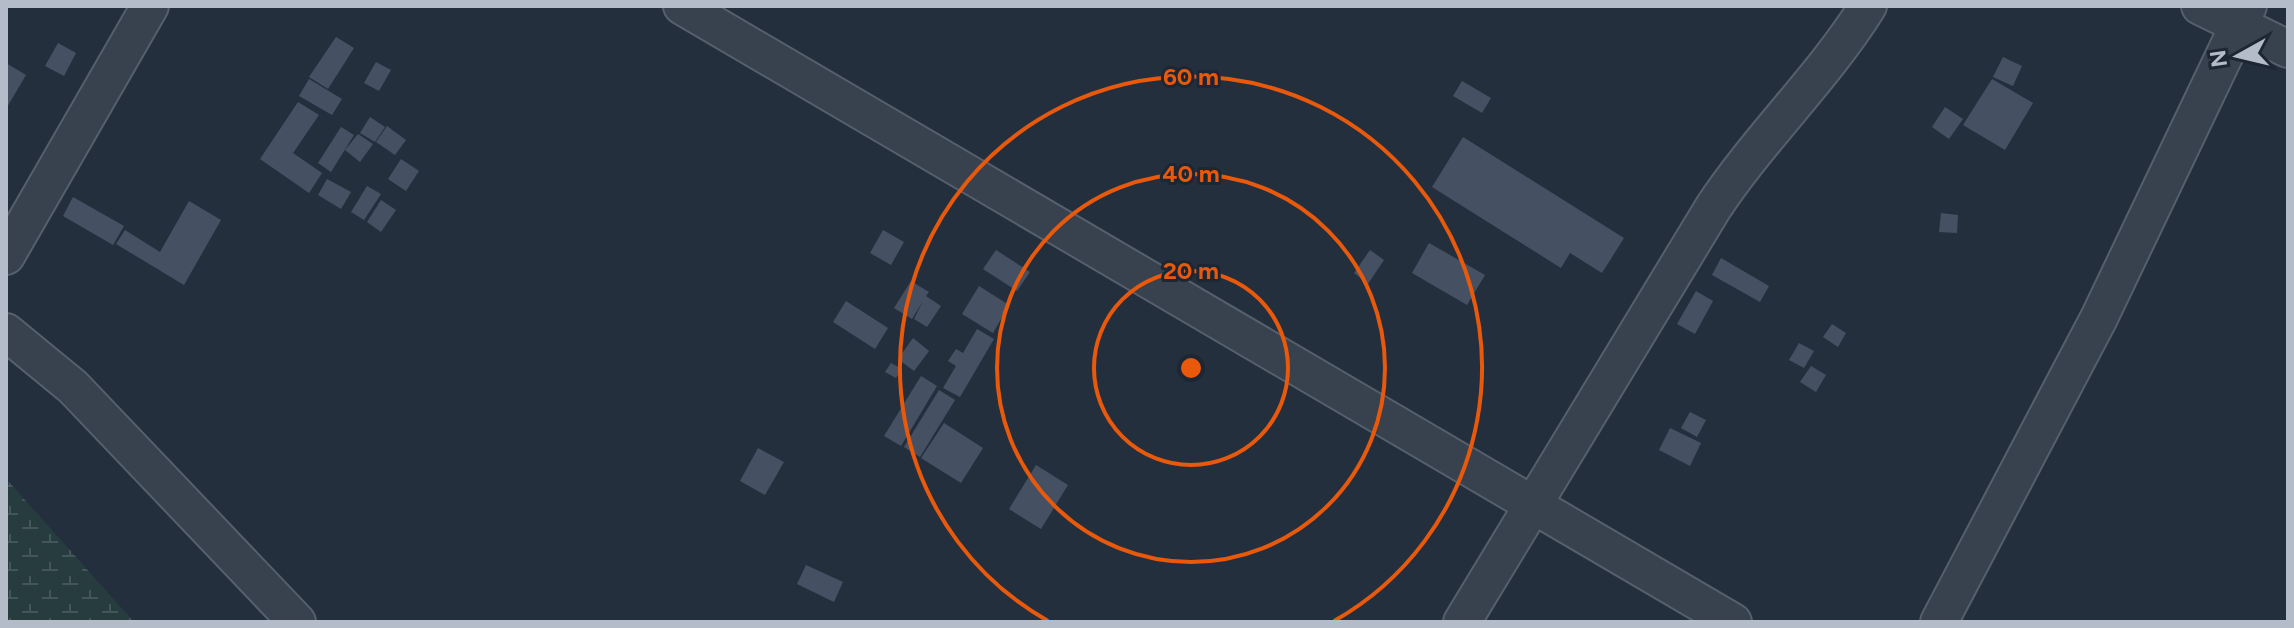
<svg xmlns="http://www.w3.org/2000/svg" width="2294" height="628" font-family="Figtree,sans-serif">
  <defs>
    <pattern id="wetland-marsh" width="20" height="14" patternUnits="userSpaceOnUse" patternTransform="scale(2)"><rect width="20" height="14" fill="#263c3f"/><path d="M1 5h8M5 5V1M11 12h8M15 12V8" fill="none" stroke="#435659"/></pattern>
  </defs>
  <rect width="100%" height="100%" fill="#242f3e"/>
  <polygon fill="url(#wetland-marsh)" points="6,480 9,482 134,622 6,622"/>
  <g fill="#455162">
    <polygon points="336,37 354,48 328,89 309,77"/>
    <polygon points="58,43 76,53 64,76 45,66"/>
    <polygon points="2003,57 2022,66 2013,86 1993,77"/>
    <polygon points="376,62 391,70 379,91 364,83"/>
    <polygon points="6,63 26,75 6,109"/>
    <polygon points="309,79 342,99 332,115 299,96"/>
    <polygon points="1992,79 2033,103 2005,150 1963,125"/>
    <polygon points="1462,81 1491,98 1482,113 1453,96"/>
    <polygon points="298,102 319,115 293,153 322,173 309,193 260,159"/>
    <polygon points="1945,107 1963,119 1949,139 1932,127"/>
    <polygon points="370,117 385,127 375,142 360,133"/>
    <polygon points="387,126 406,140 395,155 376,142"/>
    <polygon points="341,127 354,135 331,172 318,163"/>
    <polygon points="358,134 373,144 360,162 345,150"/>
    <polygon points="1463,137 1624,238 1602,273 1570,253 1561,268 1432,187"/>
    <polygon points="401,159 419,171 406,191 388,179"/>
    <polygon points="327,179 351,192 341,209 318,195"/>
    <polygon points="367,186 381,194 364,220 351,212"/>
    <polygon points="73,197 124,226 113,245 63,216"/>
    <polygon points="381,200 396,210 381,232 367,222"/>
    <polygon points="189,201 221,220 184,285 116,244 125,230 160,252"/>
    <polygon points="1941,213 1958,215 1957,233 1939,232"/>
    <polygon points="883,230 904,242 891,265 870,253"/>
    <polygon points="1429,243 1485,275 1467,305 1412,273"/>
    <polygon points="996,250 1030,272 1017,291 983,269"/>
    <polygon points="1370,250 1384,260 1368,284 1354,273"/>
    <polygon points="1721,258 1769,286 1760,302 1712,275"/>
    <polygon points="911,281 929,292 926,296 941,306 927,327 914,319 923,301 912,319 894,308"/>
    <polygon points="979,286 1009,305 993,333 962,314"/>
    <polygon points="1696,291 1713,301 1695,334 1677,324"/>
    <polygon points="846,301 888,328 875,349 833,322"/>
    <polygon points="1832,324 1846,333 1838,347 1823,337"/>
    <polygon points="977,329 994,339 960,397 943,388 956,366 948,361 956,349 963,353"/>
    <polygon points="913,338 929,351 914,371 898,359"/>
    <polygon points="1799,343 1814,351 1804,368 1789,360"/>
    <polygon points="891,363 902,369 896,378 885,372"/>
    <polygon points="1811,366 1826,375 1816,392 1800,382"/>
    <polygon points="921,376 937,386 901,446 884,436"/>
    <polygon points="939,390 955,400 920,457 904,447"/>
    <polygon points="1690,412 1706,420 1697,437 1681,428"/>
    <polygon points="944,423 983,448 961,483 921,458"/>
    <polygon points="1670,428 1701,443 1690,466 1659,450"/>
    <polygon points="758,448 784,462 765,495 740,481"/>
    <polygon points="1036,465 1068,485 1041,529 1009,509"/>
    <polygon points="806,565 843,582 834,602 797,584"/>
  </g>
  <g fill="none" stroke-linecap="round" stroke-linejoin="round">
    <g stroke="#565f6c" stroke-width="40">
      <g id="minor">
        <polyline points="682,6 1733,622"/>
        <polyline points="2200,6 2288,49"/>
        <polyline points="6,256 150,6"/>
        <polyline points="6,332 73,387 297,622"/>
        <path d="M1462 622 1713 208C1760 137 1823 78 1868 6"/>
        <polyline points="1939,622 2099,318 2248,6"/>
      </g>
    </g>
    <use href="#minor" stroke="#38414e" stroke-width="36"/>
  </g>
  <g fill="none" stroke="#e8590c" stroke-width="4">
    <circle cx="1191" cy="368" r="97"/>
    <circle cx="1191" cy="368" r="194"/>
    <path d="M1048 621A291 291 0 1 1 1334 621"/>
  </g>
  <circle cx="1191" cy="368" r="12" fill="#e8590c" stroke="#1d2633" stroke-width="4"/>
  <g font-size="24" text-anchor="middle" font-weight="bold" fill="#e8590c" stroke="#1d2633" stroke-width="6" stroke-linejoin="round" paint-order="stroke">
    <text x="1191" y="85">60 m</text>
    <text x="1191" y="182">40 m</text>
    <text x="1191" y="279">20 m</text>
  </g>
  <rect width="2294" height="628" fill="none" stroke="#b4bcc9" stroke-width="16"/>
  <g transform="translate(2238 56) rotate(262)" stroke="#1d2633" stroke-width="6" paint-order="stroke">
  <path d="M0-6L14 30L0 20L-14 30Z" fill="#b4bcc9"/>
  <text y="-12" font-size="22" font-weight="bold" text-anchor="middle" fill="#b4bcc9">N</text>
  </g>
</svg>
